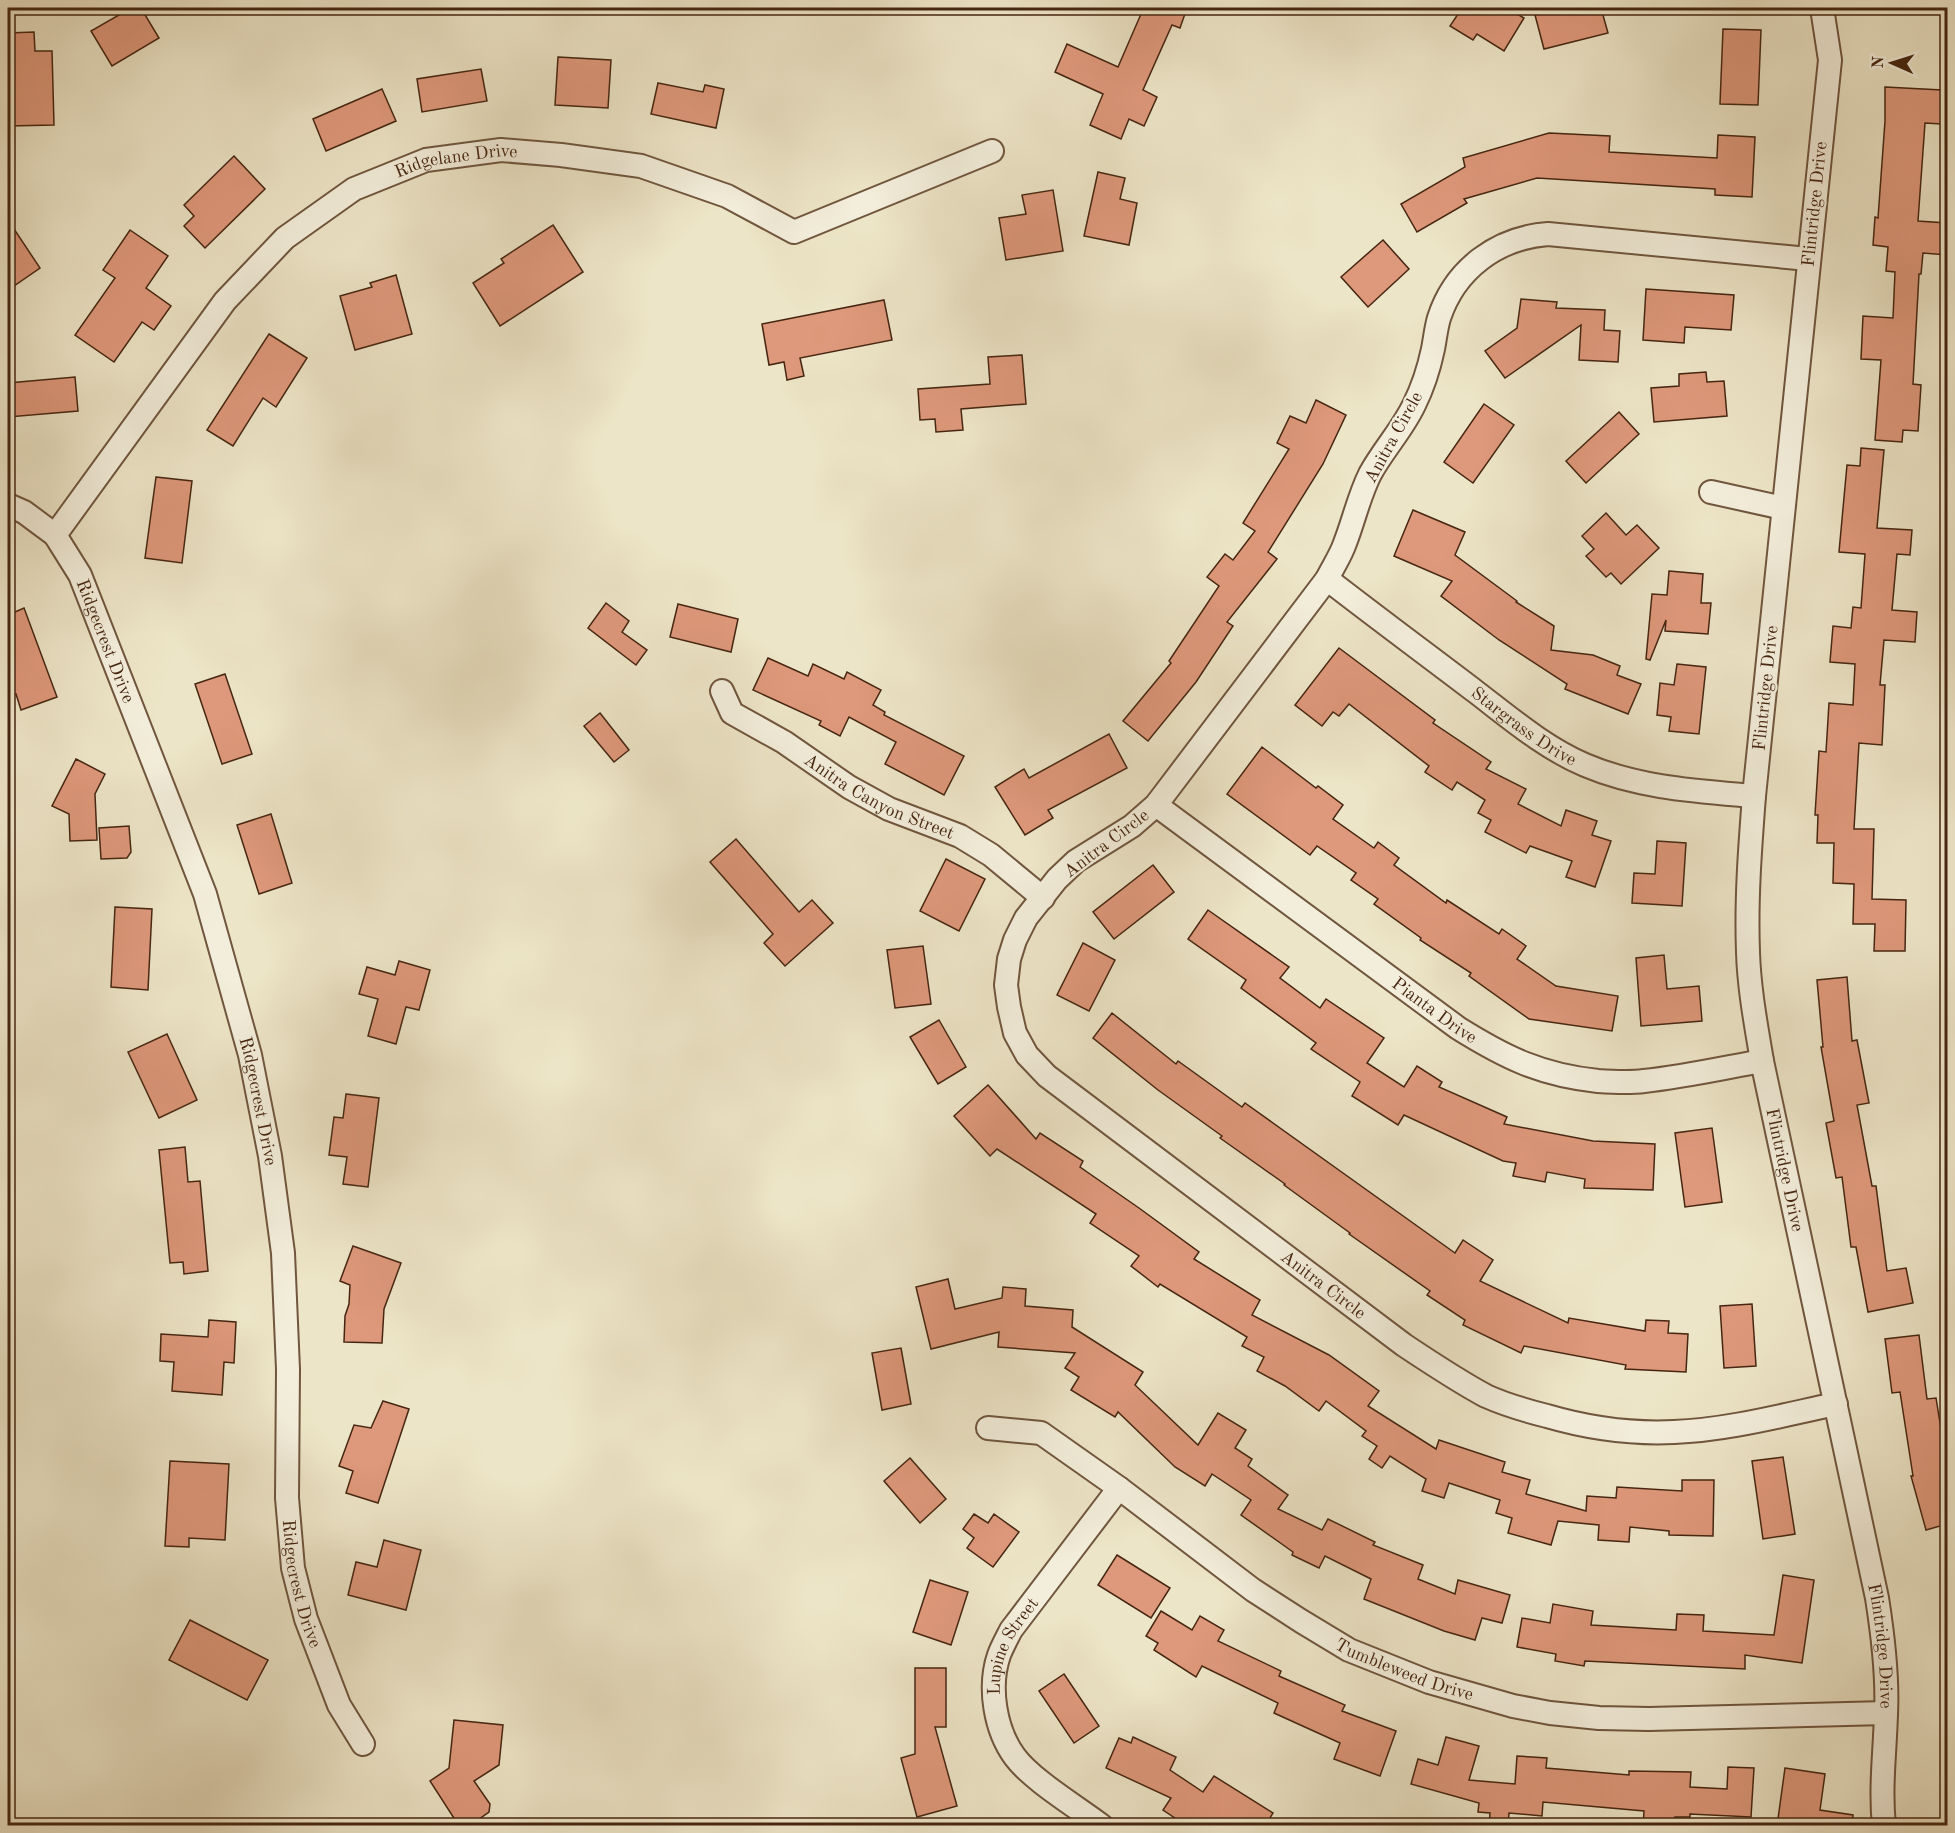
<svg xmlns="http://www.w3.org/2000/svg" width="1955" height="1833" font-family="'Old Standard TT',serif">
  <rect width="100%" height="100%" fill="#ede5c7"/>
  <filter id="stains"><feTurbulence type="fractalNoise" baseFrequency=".00333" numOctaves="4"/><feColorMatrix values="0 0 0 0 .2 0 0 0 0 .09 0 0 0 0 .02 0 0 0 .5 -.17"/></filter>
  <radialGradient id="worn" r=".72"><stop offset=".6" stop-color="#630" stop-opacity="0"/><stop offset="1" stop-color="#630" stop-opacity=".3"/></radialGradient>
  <g fill="#de987b" stroke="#462611" stroke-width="1.5">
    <polygon points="131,8 141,8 159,38 112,66 91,31"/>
    <polygon points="1129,8 1187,8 1180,28 1172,25 1143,90 1157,97 1144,126 1129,119 1121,139 1090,125 1103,94 1055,72 1067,44 1118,67 1141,14 1129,10"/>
    <polygon points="1462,8 1507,8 1524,18 1504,51 1477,34 1473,40 1450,26"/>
    <polygon points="1566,8 1601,8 1608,33 1544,49 1535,15"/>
    <polygon points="1723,29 1761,30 1758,105 1720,104"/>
    <polygon points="34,32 35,51 52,51 54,125 8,126 8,33"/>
    <polygon points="558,57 611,60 608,108 555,105"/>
    <polygon points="481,69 487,101 422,112 417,79"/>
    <polygon points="658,83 703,92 705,85 724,89 716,128 651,114"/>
    <polygon points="1885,87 1942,90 1941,124 1925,123 1918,221 1947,223 1947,255 1923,253 1921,274 1919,274 1913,384 1921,385 1918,431 1903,430 1902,442 1875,440 1881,360 1861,359 1863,316 1893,318 1895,272 1886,271 1888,247 1873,245 1875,217 1878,218 1885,121"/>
    <polygon points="382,89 396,121 326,151 313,119"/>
    <polygon points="1549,133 1610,136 1609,152 1717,158 1718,135 1755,137 1752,197 1715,195 1715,189 1537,178 1464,199 1467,203 1417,232 1401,204 1465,167 1463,158"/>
    <polygon points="234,156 265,189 205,248 184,226 194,216 184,205"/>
    <polygon points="1098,172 1125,178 1120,199 1137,203 1129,245 1084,236"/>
    <polygon points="1053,190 1063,251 1006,260 999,218 1026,214 1022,195"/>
    <polygon points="8,220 40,268 8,290"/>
    <polygon points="553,225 583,272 500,326 473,283 504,263 501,259"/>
    <polygon points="130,230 168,256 146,288 171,306 154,330 142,322 114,362 75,335 115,278 103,270"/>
    <polygon points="1383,240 1409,269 1368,307 1341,277"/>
    <polygon points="396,275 412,334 355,350 340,296 372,287 370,283"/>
    <polygon points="1646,289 1734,295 1731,330 1685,327 1684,343 1643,340"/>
    <polygon points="1521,299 1557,302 1556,308 1605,310 1604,330 1620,331 1618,362 1579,360 1581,325 1505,378 1485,351 1517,328"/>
    <polygon points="884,300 892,340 800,358 804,376 787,380 784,362 769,365 762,324"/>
    <polygon points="269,334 307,358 276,407 263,398 233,446 207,430"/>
    <polygon points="1022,355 1026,404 961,409 963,430 936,432 935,419 920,420 918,389 990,384 988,357"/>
    <polygon points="1706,372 1707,382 1724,381 1727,416 1654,422 1651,388 1679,386 1679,374"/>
    <polygon points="75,377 78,411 8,417 8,383"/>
    <polygon points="1316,400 1346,415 1323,464 1268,552 1277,559 1227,622 1233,626 1196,682 1148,741 1123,721 1171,663 1169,661 1219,586 1207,577 1225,554 1233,560 1255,531 1243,523 1289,449 1277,443 1290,416 1306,423"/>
    <polygon points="1484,404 1514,425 1473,483 1444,462"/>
    <polygon points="1619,412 1639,434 1586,483 1566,461"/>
    <polygon points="1861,448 1884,450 1877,528 1912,530 1910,555 1897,554 1892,610 1917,612 1915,642 1884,640 1880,685 1885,685 1882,745 1859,743 1854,829 1874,829 1872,899 1906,900 1905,951 1874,951 1875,924 1853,924 1854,884 1833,883 1834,843 1817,843 1818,815 1815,815 1819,751 1826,752 1829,703 1853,705 1855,664 1830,662 1833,626 1851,628 1853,607 1861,608 1865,554 1839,552 1847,465 1860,466"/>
    <polygon points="156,477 192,481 182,563 145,558"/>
    <polygon points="1413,510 1465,532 1455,555 1517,601 1516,602 1554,626 1551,650 1593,655 1620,666 1617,675 1641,684 1628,714 1565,689 1567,684 1499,640 1441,596 1452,581 1394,556"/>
    <polygon points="1606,513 1626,535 1637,525 1659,548 1621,584 1611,573 1606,577 1586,556 1594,549 1582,536"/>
    <polygon points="1669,571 1703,574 1701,603 1711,603 1708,634 1665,631 1666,620 1650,660 1646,659 1652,594 1667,595"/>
    <polygon points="606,603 629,621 622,632 647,650 636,665 588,628"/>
    <polygon points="678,604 738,619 731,652 670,637"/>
    <polygon points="24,608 57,697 21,710 16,694 8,697 8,615"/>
    <polygon points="1339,648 1435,720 1433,723 1491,762 1486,769 1526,789 1518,804 1561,826 1566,810 1597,821 1592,835 1611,841 1595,887 1566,877 1572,861 1530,846 1526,853 1485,832 1491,820 1478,813 1485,800 1457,782 1452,790 1425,772 1429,766 1349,704 1339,716 1333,712 1322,726 1295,705"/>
    <polygon points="768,658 808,676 813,664 844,679 847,672 881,690 873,705 885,712 884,715 964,756 944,795 885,764 896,742 849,717 840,736 819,725 821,721 753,690"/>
    <polygon points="1677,664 1706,667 1699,734 1669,731 1671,717 1657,715 1660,683 1674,685"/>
    <polygon points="225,674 252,754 222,764 195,684"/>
    <polygon points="600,713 629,750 614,762 584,726"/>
    <polygon points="1109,734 1127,768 1048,810 1053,818 1025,835 995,787 1024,769 1029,778"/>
    <polygon points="1262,747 1316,788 1318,786 1343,805 1333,819 1374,848 1378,842 1399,858 1394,865 1446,903 1447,900 1499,934 1502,929 1526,946 1517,959 1556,986 1618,996 1612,1031 1529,1019 1469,976 1471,973 1420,940 1421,938 1374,904 1378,899 1351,880 1356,873 1317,846 1310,855 1227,794"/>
    <polygon points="76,759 105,774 95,794 97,840 70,841 69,814 52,806"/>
    <polygon points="271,814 292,883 259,894 237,825"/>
    <polygon points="129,826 131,852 127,858 101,859 99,828"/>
    <polygon points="736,839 799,912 812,900 833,923 785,966 764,943 773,934 710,862"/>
    <polygon points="1657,841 1686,843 1682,906 1632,903 1634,873 1655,874"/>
    <polygon points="946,859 985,879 959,931 920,911"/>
    <polygon points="1153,865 1174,892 1114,939 1093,912"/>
    <polygon points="115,907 152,909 148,990 111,987"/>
    <polygon points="1208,910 1289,967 1280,978 1320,1008 1326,999 1384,1038 1367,1063 1404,1087 1417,1066 1442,1082 1439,1087 1507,1117 1504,1124 1593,1141 1655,1144 1653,1190 1584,1188 1585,1179 1547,1172 1545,1182 1513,1176 1516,1163 1503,1161 1404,1115 1398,1125 1352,1096 1360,1082 1311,1049 1316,1043 1241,988 1246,980 1188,939"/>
    <polygon points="1083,943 1115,960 1089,1011 1057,995"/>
    <polygon points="923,946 931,1004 895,1008 887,950"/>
    <polygon points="1664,955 1667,989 1699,986 1702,1021 1641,1026 1636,958"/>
    <polygon points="399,961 430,970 419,1010 406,1007 396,1044 368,1036 378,999 359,994 367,967 395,975"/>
    <polygon points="1847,977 1852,1041 1857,1040 1869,1103 1857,1105 1872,1186 1876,1186 1887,1271 1906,1268 1913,1303 1868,1312 1856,1247 1851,1247 1842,1177 1836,1178 1826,1123 1834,1121 1821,1047 1823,1047 1817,980"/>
    <polygon points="1112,1013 1176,1064 1178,1061 1242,1107 1245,1103 1455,1253 1463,1240 1493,1260 1480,1281 1568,1323 1569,1318 1645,1331 1646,1320 1669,1321 1668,1333 1688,1334 1686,1372 1625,1369 1626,1365 1524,1346 1521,1353 1463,1325 1465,1320 1427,1295 1430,1291 1349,1234 1350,1233 1284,1185 1285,1184 1220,1138 1222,1136 1158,1090 1093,1038"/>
    <polygon points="939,1020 966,1067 938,1084 910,1037"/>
    <polygon points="167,1034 197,1100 159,1118 128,1052"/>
    <polygon points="988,1085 1036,1139 1040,1133 1083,1161 1080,1167 1139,1208 1199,1252 1194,1259 1260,1300 1252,1315 1329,1355 1379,1391 1368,1406 1436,1449 1439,1440 1505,1462 1502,1472 1530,1480 1526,1494 1586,1511 1587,1496 1616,1498 1617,1487 1682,1491 1682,1480 1714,1480 1713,1536 1669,1535 1669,1531 1630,1527 1629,1542 1598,1540 1599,1525 1558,1521 1551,1545 1508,1533 1512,1518 1496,1513 1500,1500 1449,1483 1444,1498 1422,1491 1426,1479 1390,1456 1382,1468 1369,1459 1377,1446 1362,1436 1366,1431 1326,1401 1319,1411 1285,1386 1257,1371 1264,1357 1242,1346 1247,1337 1160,1284 1158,1287 1131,1266 1139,1256 1090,1223 1096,1214 997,1149 990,1156 954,1116"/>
    <polygon points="346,1094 379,1098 368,1187 343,1184 347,1157 329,1155 334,1117 343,1118"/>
    <polygon points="1712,1128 1722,1202 1685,1207 1675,1133"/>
    <polygon points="185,1147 188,1182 200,1181 208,1271 184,1274 183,1262 170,1263 159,1150"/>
    <polygon points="353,1246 401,1263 384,1309 382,1343 344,1342 345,1316 349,1304 350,1285 340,1281"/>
    <polygon points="948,1279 955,1309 1002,1298 1003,1287 1026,1289 1025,1306 1073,1310 1072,1327 1143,1372 1135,1385 1198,1445 1218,1413 1246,1430 1235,1448 1252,1459 1248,1466 1288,1495 1278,1509 1322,1530 1328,1519 1375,1542 1373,1545 1423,1565 1418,1579 1455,1594 1458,1580 1510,1595 1502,1623 1482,1618 1475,1640 1444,1631 1364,1599 1371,1579 1325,1556 1319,1568 1292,1555 1293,1552 1241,1515 1251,1500 1212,1474 1205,1486 1175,1467 1118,1412 1115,1417 1071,1390 1079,1377 1065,1368 1075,1353 998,1347 999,1332 931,1349 916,1287"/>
    <polygon points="1752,1304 1756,1366 1724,1368 1720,1306"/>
    <polygon points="209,1320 236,1322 234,1363 224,1362 222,1395 172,1391 174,1362 160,1361 161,1334 208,1337"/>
    <polygon points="1919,1335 1927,1399 1936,1398 1946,1460 1942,1460 1947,1483 1947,1524 1926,1530 1911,1476 1913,1476 1900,1392 1892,1393 1885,1339"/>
    <polygon points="901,1348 911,1404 882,1410 872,1353"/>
    <polygon points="383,1401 409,1409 378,1503 346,1493 353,1471 339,1466 354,1425 371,1428"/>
    <polygon points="1783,1457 1795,1534 1763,1539 1752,1461"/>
    <polygon points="910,1458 946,1499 920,1523 884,1481"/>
    <polygon points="170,1461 229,1464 225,1540 189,1538 189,1547 165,1546"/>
    <polygon points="974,1514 988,1523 994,1514 1019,1532 993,1567 967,1548 974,1538 963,1529"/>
    <polygon points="384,1540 421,1550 406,1610 348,1595 356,1562 377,1567"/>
    <polygon points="1117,1555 1170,1588 1151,1618 1098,1585"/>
    <polygon points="1783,1575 1814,1580 1802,1663 1745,1655 1745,1669 1585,1661 1584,1666 1555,1661 1556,1654 1517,1647 1522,1618 1550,1623 1553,1604 1593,1611 1591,1625 1676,1630 1677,1614 1704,1615 1703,1631 1774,1635"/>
    <polygon points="930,1580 968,1592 951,1645 913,1632"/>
    <polygon points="1161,1611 1192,1630 1200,1616 1224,1630 1218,1641 1281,1671 1279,1676 1345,1705 1342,1711 1396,1731 1380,1776 1334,1759 1340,1743 1274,1713 1278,1703 1202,1666 1196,1677 1154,1650 1158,1643 1146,1636"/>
    <polygon points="190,1620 268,1660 247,1700 169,1660"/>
    <polygon points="915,1668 946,1668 946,1727 935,1727 957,1806 917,1817 901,1758 915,1754"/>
    <polygon points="1064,1674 1099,1726 1074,1743 1039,1691"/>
    <polygon points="454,1720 503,1725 499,1765 474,1781 490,1804 489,1812 469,1826 459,1826 430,1781 449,1768"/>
    <polygon points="1133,1737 1176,1757 1170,1770 1203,1792 1214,1776 1273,1813 1265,1826 1187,1826 1163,1810 1171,1798 1106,1768 1119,1738 1131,1743"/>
    <polygon points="1446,1737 1479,1746 1469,1780 1515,1784 1517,1756 1547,1758 1546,1768 1629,1775 1629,1771 1691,1772 1690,1787 1727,1789 1728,1767 1754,1768 1751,1817 1690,1814 1690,1817 1675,1817 1675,1826 1643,1826 1644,1811 1543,1802 1542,1816 1509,1813 1508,1826 1489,1826 1490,1813 1478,1812 1479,1803 1411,1784 1418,1759 1438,1765"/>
    <polygon points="1785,1768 1825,1774 1820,1810 1853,1815 1852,1826 1777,1826"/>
  </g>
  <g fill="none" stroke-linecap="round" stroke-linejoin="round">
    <g stroke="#70563e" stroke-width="26">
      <g id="minor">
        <path id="s1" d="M1822 8 1830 60 1754 796C1750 848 1746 900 1748 952 1749 988 1756 1025 1762 1061L1877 1598C1883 1636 1888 1675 1886 1714 1885 1751 1880 1788 1884 1826"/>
        <path id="s2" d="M1808 259 1548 234C1497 238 1455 269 1439 318 1436 328 1435 339 1433 349 1429 368 1423 387 1414 405 1402 430 1383 450 1370 474 1359 496 1354 520 1345 543 1341 555 1333 567 1327 579L1156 805 1132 826 1076 861 1057 879 1026 918 1015 940 1009 959 1006 985 1009 1007 1015 1033 1027 1055 1047 1076 1404 1345C1431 1363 1458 1381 1486 1396 1506 1405 1527 1411 1547 1416 1588 1428 1631 1434 1674 1432 1728 1430 1783 1415 1836 1404"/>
        <polyline points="1711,492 1783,508"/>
        <path id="s3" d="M8 505 24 512 55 535 80 575 205 894 250 1055 270 1156 283 1253 288 1369 287 1498 293 1568 306 1619 339 1705 363 1744"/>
        <path id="s4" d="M55 535 225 301 285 238 354 189 426 160 501 150 561 155 641 166 727 196 794 232 992 151"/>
        <path id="s5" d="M1327 579C1376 617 1426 654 1476 692 1510 718 1545 748 1585 765 1639 788 1696 791 1754 796"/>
        <path id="s6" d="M722 691 732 713 784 742 849 787 889 809 960 836 991 855 1043 898"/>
        <path id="s7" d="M1156 805 1458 1028C1506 1058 1541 1075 1598 1081 1613 1082 1629 1083 1644 1081 1683 1077 1723 1068 1762 1061"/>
        <path id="s8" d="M988 1428 1041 1433 1119 1488 1253 1590 1301 1621 1349 1650 1429 1682 1513 1706 1550 1713 1599 1718 1649 1719 1886 1713"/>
        <path id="s9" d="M1102 1826C1077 1807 1032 1780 1015 1757 995 1730 988 1687 999 1655 1002 1647 1007 1638 1011 1630L1119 1488"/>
      </g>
    </g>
    <use href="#minor" stroke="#f3eedb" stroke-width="22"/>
  </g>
  <g text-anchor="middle" stroke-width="4.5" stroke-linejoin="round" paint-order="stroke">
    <g font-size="18" fill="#462611" stroke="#f3eedb">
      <text dy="6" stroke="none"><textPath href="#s4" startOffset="568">Ridgelane Drive</textPath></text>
      <text transform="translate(1814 204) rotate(-84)" y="6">Flintridge Drive</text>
      <text transform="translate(1393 437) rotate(-61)" y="6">Anitra Circle</text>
      <text dy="6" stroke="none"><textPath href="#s3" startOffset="174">Ridgecrest Drive</textPath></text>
      <text transform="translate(1765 688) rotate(-84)" y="6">Flintridge Drive</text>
      <text dy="6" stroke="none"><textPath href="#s5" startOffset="246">Stargrass Drive</textPath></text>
      <text dy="6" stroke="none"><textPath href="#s6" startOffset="194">Anitra Canyon Street</textPath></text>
      <text transform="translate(1106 843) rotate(-37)" y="6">Anitra Circle</text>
      <text dy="6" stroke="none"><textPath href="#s7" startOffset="346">Pianta Drive</textPath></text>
      <text dy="6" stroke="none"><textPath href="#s3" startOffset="660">Ridgecrest Drive</textPath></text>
      <text dy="6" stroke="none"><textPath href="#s1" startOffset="1170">Flintridge Drive</textPath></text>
      <text dy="6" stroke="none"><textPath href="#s2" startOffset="1671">Anitra Circle</textPath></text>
      <text dy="6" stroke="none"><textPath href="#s3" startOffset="1146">Ridgecrest Drive</textPath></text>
      <text dy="6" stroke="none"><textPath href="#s1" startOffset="1656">Flintridge Drive</textPath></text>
      <text dy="6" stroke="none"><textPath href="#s9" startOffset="231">Lupine Street</textPath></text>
      <text dy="6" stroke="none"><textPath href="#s8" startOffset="489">Tumbleweed Drive</textPath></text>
    </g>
  </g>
  <rect width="1955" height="1833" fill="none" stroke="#ede5c7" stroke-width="30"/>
  <rect x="9" y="9" width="1937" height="1815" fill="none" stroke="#462611" stroke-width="3"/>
  <rect x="15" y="15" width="1925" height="1803" fill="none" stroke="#462611" stroke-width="1.5"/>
  <g transform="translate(1892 63) rotate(273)" stroke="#f3eedb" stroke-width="4.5" paint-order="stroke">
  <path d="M0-4.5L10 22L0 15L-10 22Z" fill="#462611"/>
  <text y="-9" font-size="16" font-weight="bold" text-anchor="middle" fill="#462611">N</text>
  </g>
  <rect width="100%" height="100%" filter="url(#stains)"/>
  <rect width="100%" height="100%" fill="url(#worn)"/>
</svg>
